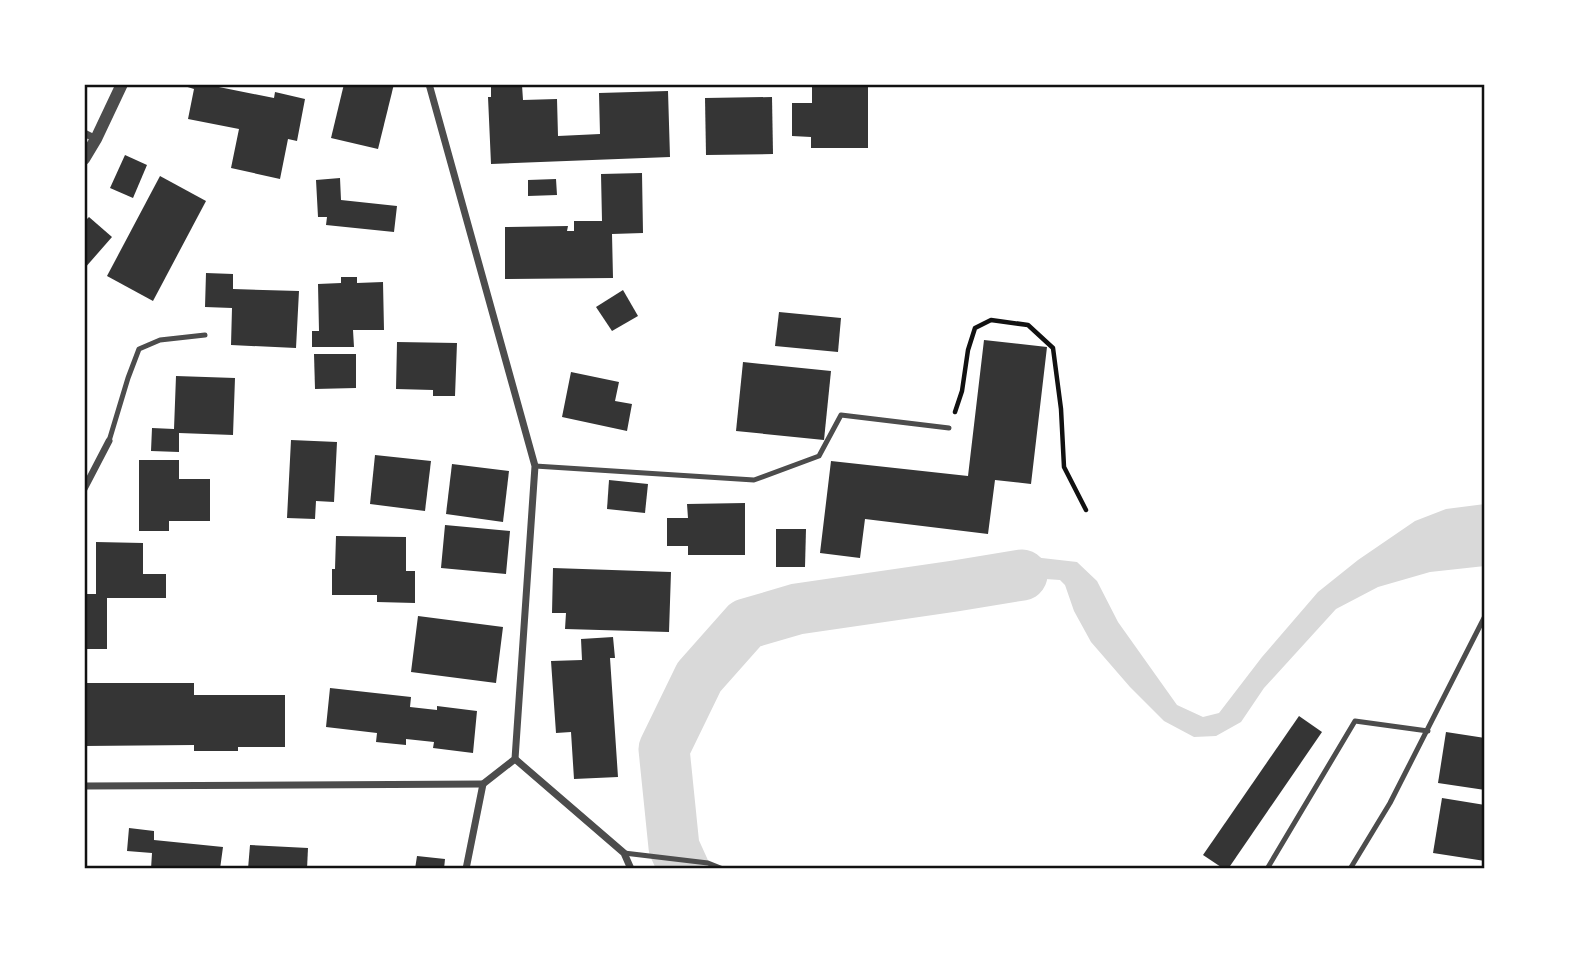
<svg xmlns="http://www.w3.org/2000/svg" width="1569" height="953" font-family="Quicksand,sans-serif">
  <rect width="100%" height="100%" fill="#fff"/>
  <polygon fill="#d9d9d9" points="1485,504 1485,566 1430,572 1378,587 1336,609 1264,688 1241,722 1216,736 1194,737 1164,721 1130,687 1091,642 1074,611 1065,585 1060,580 1031,578 958,593 952,577 1033,557 1077,562 1097,581 1118,622 1177,705 1203,717 1219,713 1262,657 1318,592 1358,560 1415,521 1446,509"/>
  <g fill="none" stroke-linecap="round" stroke-linejoin="round">
    <polyline stroke="#d9d9d9" stroke-width="51" points="684,869 674,847 664,749 699,677 746,624 797,609 955,586 1022,575"/>
  </g>
  <g fill="#353535">
    <polygon points="178,84 204,84 274,98 275,92 305,99 297,141 288,139 280,179 231,168 239,129 188,119 194,89"/>
    <polygon points="344,84 394,84 378,149 331,138"/>
    <polygon points="812,84 868,84 868,148 811,148 811,137 792,136 792,103 812,103"/>
    <polygon points="522,85 523,100 557,99 558,136 600,134 599,93 668,91 670,157 491,164 488,97 491,97 491,86"/>
    <polygon points="772,97 773,154 706,155 705,98"/>
    <polygon points="125,155 147,165 133,198 110,188"/>
    <polygon points="642,173 643,233 612,234 613,278 505,279 505,227 568,226 567,231 574,231 574,221 602,221 601,174"/>
    <polygon points="160,176 206,201 153,301 107,276"/>
    <polygon points="340,178 341,200 397,206 394,232 326,225 327,217 318,217 316,180"/>
    <polygon points="556,179 557,195 528,196 528,180"/>
    <polygon points="89,217 112,237 84,269 84,222"/>
    <polygon points="206,273 233,274 233,289 299,291 296,348 231,345 232,308 205,307"/>
    <polygon points="341,277 357,277 357,283 383,282 384,330 353,330 354,347 312,347 312,331 319,331 318,284 341,283"/>
    <polygon points="623,290 638,316 612,331 596,307"/>
    <polygon points="779,312 841,318 838,352 775,346"/>
    <polygon points="984,340 1047,347 1031,484 995,480 988,534 865,519 860,558 820,553 831,461 968,476"/>
    <polygon points="397,342 457,343 455,396 433,396 433,390 396,389"/>
    <polygon points="314,354 356,354 356,388 315,389"/>
    <polygon points="743,362 831,371 824,440 736,431"/>
    <polygon points="571,372 619,382 615,401 632,404 627,431 562,417"/>
    <polygon points="176,376 235,378 233,435 179,433 179,452 151,451 152,428 174,429"/>
    <polygon points="291,440 337,442 334,502 316,501 315,519 287,518"/>
    <polygon points="375,455 431,461 425,511 370,504"/>
    <polygon points="139,460 179,460 179,479 210,479 210,521 169,521 169,531 139,531"/>
    <polygon points="452,464 509,471 503,522 446,514"/>
    <polygon points="609,480 648,484 645,513 607,509"/>
    <polygon points="745,503 745,555 688,555 688,546 667,546 667,518 688,518 687,504"/>
    <polygon points="445,525 510,531 506,574 441,568"/>
    <polygon points="776,529 806,529 805,567 776,567"/>
    <polygon points="336,536 406,537 406,571 415,571 415,603 377,602 377,595 332,595 332,569 335,569"/>
    <polygon points="96,542 143,543 143,574 166,574 166,598 107,598 107,649 84,649 84,594 96,594"/>
    <polygon points="553,568 671,572 669,632 565,629 566,613 552,613"/>
    <polygon points="418,616 503,627 496,683 411,672"/>
    <polygon points="613,637 615,658 610,658 618,777 574,779 571,732 556,733 551,661 582,660 581,639"/>
    <polygon points="84,683 194,683 194,695 285,695 285,747 238,747 238,751 194,751 194,745 84,746"/>
    <polygon points="330,688 411,697 410,707 437,710 437,706 477,711 473,753 433,748 434,742 406,739 406,745 376,742 377,733 326,727"/>
    <polygon points="1299,716 1322,732 1228,869 1224,869 1203,855"/>
    <polygon points="1446,732 1485,738 1485,790 1438,783"/>
    <polygon points="1442,798 1485,805 1485,861 1433,853"/>
    <polygon points="129,828 154,831 154,840 223,847 220,869 151,869 152,853 127,851"/>
    <polygon points="250,845 308,848 307,869 248,869"/>
    <polygon points="417,856 445,859 444,869 415,869"/>
  </g>
  <g fill="none" stroke-linecap="round" stroke-linejoin="round">
    <polyline stroke="#111" stroke-width="4.5" points="955,412 962,391 968,350 975,328 991,320 1028,325 1053,348 1061,409 1064,467 1086,510"/>
    <g stroke="#4c4c4c" stroke-width="5">
      <polyline points="109,441 128,378 139,349 160,340 205,335"/>
      <polyline points="535,466 754,480 819,456 841,415 949,428"/>
      <polyline points="624,853 708,863 723,869"/>
      <polyline points="1267,869 1355,721 1428,731"/>
      <polyline points="1350,869 1390,803 1485,616"/>
    </g>
    <g stroke="#4c4c4c" stroke-width="7">
      <polyline points="429,84 535,466 515,759 483,784 466,869"/>
      <polyline points="84,133 96,139"/>
      <polyline points="84,489 109,441"/>
      <polyline points="515,759 624,853 631,869"/>
      <polyline points="84,786 483,784"/>
    </g>
    <polyline stroke="#4c4c4c" stroke-width="12" points="84,159 96,139 122,84"/>
  </g>
  <rect width="1569" height="953" fill="none" stroke="#ffffff" stroke-width="172"/>
  <rect x="86" y="86" width="1397" height="781" fill="none" stroke="#111" stroke-width="2.5"/>
</svg>
